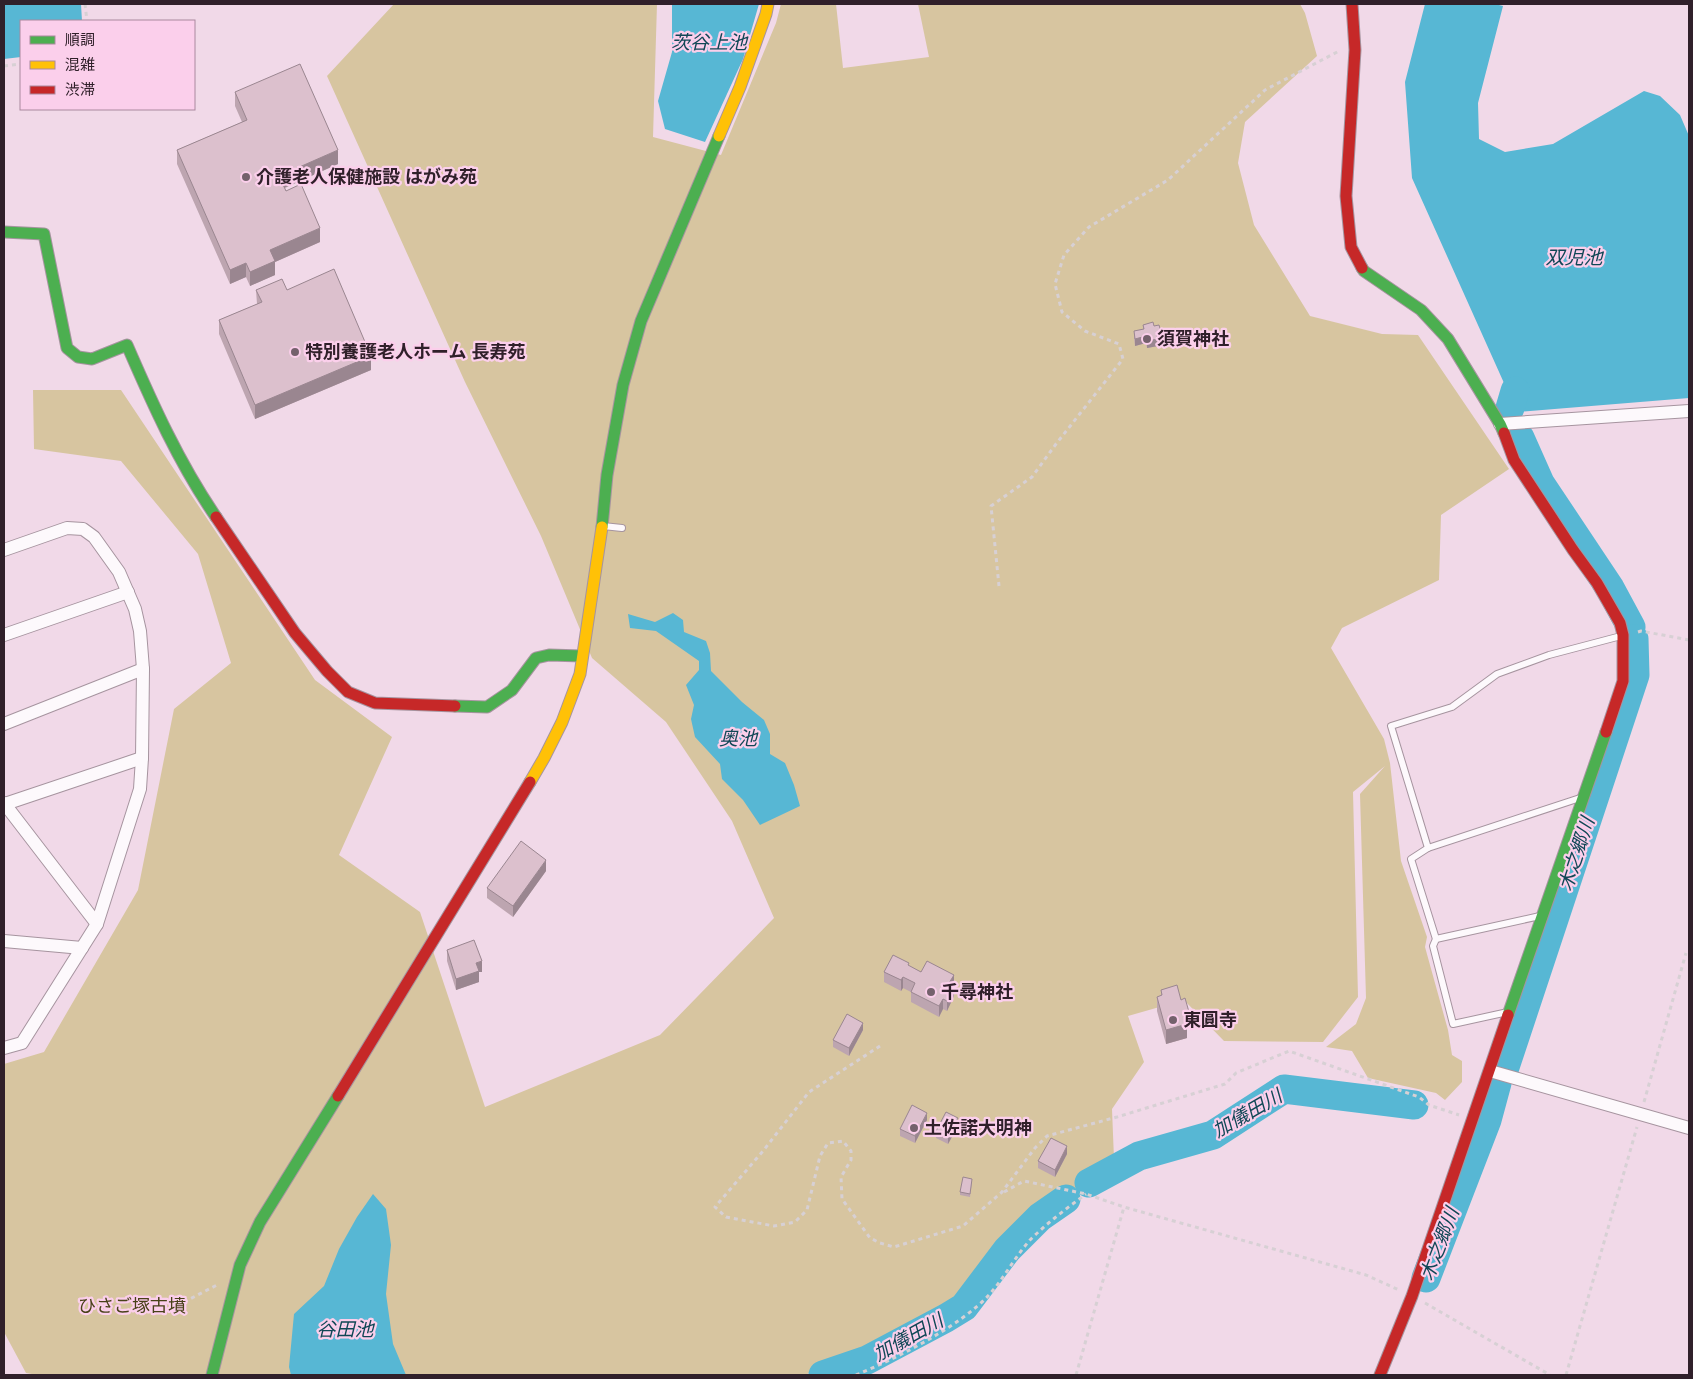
<svg xmlns="http://www.w3.org/2000/svg" width="1693" height="1379" font-family="Quicksand,'Noto Sans JP',sans-serif">
  <rect width="100%" height="100%" fill="#f1d9e8"/>
  <polygon fill="#d7c5a0" points="394,4 657,4 653,137 721,155 776,23 781,4 836,4 843,68 929,57 918,4 1300,4 1305,13 1317,56 1245,122 1238,163 1254,225 1310,316 1382,334 1418,335 1509,469 1441,515 1439,580 1342,628 1331,648 1384,739 1390,763 1401,861 1427,937 1425,947 1448,1030 1452,1055 1462,1061 1462,1082 1445,1100 1436,1093 1368,1078 1352,1051 1326,1047 1356,1024 1366,998 1360,794 1385,766 1353,792 1358,997 1323,1042 1224,1041 1184,1000 1128,1016 1144,1062 1112,1109 1114,1159 1012,1237 964,1291 896,1336 805,1375 38,1375 26,1373 4,1332 4,1064 44,1052 138,890 174,709 231,663 198,554 121,461 34,449 33,390 121,390 315,680 392,737 339,855 420,912 485,1107 660,1035 774,918 732,821 666,722 592,658 541,536 465,382 327,76"/>
  <g fill="#57b7d4">
    <polygon points="4,4 81,4 82,21 21,21 21,57 4,59"/>
    <polygon points="672,4 759,4 743,59 705,142 665,129 658,101 672,52"/>
    <polygon points="1425,4 1495,4 1503,6 1478,103 1479,139 1505,152 1553,144 1644,91 1660,96 1680,115 1689,136 1689,398 1517,412 1412,178 1405,82"/>
    <polygon points="673,613 683,620 684,632 706,641 710,653 711,671 742,702 764,720 770,734 770,754 785,763 794,785 800,806 760,825 743,800 722,779 720,764 695,737 691,719 694,705 686,685 699,670 699,661 656,631 630,628 628,614 655,622"/>
    <polygon points="373,1194 386,1209 391,1245 386,1294 393,1344 406,1375 291,1375 289,1367 294,1314 324,1286 339,1249 357,1217"/>
  </g>
  <g fill="none" stroke-linecap="round" stroke-linejoin="round">
    <g stroke="#57b7d4" stroke-width="29">
      <polyline points="1510,408 1515,391"/>
      <polyline points="1520,438 1540,483 1610,588 1631,627"/>
      <polyline points="1505,1067 1635,675 1634,639"/>
      <polyline points="1089,1183 1139,1156 1213,1135 1284,1089 1414,1105"/>
      <polyline points="1426,1278 1487,1120 1497,1083"/>
      <polyline points="823,1375 867,1360 946,1318 964,1307 1007,1250 1040,1217 1066,1199"/>
    </g>
    <g stroke="#a6949f" stroke-width="8">
      <g id="lane">
        <polyline points="603,526 622,528"/>
        <polyline points="1428,848 1580,798"/>
        <polyline points="1540,916 1436,939 1411,859 1428,848 1391,726 1452,707 1497,674 1549,655 1621,636"/>
        <polyline points="1436,939 1433,946 1453,1024 1508,1012"/>
      </g>
    </g>
    <g stroke="#a6949f" stroke-width="14">
      <g id="street">
        <polyline points="1500,424 1689,411"/>
        <polyline points="4,550 67,528 83,529 94,537 119,572 135,609 140,631 143,669 142,758 140,789 97,924 22,1043 4,1048"/>
        <polyline points="4,635 128,592"/>
        <polyline points="4,724 143,669"/>
        <polyline points="4,803 97,924"/>
        <polyline points="5,804 142,758"/>
        <polyline points="4,941 82,948"/>
        <polyline points="1490,1071 1689,1128"/>
      </g>
    </g>
    <g stroke="#a6949f" stroke-width="13">
      <g id="fast">
        <path d="M4 232 44 234 67 348 78 357 92 359 127 345C153 405 179 463 216 517"/>
        <polyline points="1362,268 1364,271 1421,310 1448,339 1500,424 1504,433"/>
        <polyline points="602,527 607,475 623,385 641,321 719,136"/>
        <polyline points="455,706 487,707 512,690 536,658 549,655 582,656"/>
        <polyline points="1508,1015 1606,732"/>
        <polyline points="212,1375 240,1265 260,1222 338,1096"/>
      </g>
    </g>
    <g stroke="#a6949f" stroke-width="13">
      <g id="slow">
        <polyline points="719,136 740,87 766,14 768,4"/>
        <polyline points="530,782 544,758 562,722 580,674 602,527"/>
      </g>
    </g>
    <g stroke="#a6949f" stroke-width="13">
      <g id="jam">
        <polyline points="1352,4 1355,50 1346,196 1351,247 1362,268"/>
        <polyline points="1504,433 1514,460 1573,550 1597,583 1620,623 1623,635 1623,681 1606,732"/>
        <polyline points="216,517 295,633 327,671 348,692 375,703 455,706"/>
        <polyline points="338,1096 530,782"/>
        <polyline points="1380,1375 1412,1296 1508,1015"/>
      </g>
    </g>
    <g stroke="#d7d0d4" stroke-width="3" stroke-dasharray="4 4" stroke-linecap="butt">
      <polyline points="85,4 87,21"/>
      <polyline points="4,66 21,64"/>
      <polyline points="999,586 991,506 1032,477 1056,444 1123,359 1119,344 1085,331 1062,312 1055,284 1064,255 1089,227 1168,180 1265,90 1339,51"/>
      <polyline points="1638,632 1641,631 1689,640"/>
      <polyline points="880,1046 809,1092 763,1151 715,1207 726,1217 774,1226 795,1222 807,1210 820,1156 828,1143 843,1141 851,1151 851,1160 841,1177 842,1199 870,1238 880,1243 894,1247 963,1226 1002,1192 1035,1148 1047,1136 1117,1117 1225,1084 1236,1073 1289,1051 1419,1097 1429,1105 1459,1115"/>
      <polyline points="1644,1102 1686,953"/>
      <polyline points="1004,1192 1024,1181 1086,1194 1124,1207 1366,1275 1399,1290"/>
      <polyline points="168,1302 184,1302 219,1284"/>
      <polyline points="1425,1303 1550,1375"/>
      <path d="M856 1375C897 1358 959 1327 989 1295 1004 1278 1015 1257 1030 1240 1047 1223 1067 1208 1086 1194"/>
      <polyline points="1076,1375 1124,1207"/>
      <polyline points="1566,1375 1637,1127"/>
    </g>
    <use href="#lane" stroke="#fdf9fc" stroke-width="6"/>
    <use href="#street" stroke="#fdf9fc" stroke-width="12"/>
    <use href="#fast" stroke="#4caf50" stroke-width="11"/>
    <use href="#slow" stroke="#ffc107" stroke-width="11"/>
    <use href="#jam" stroke="#c62828" stroke-width="11"/>
  </g>
  <g fill="#bda5b0">
    <polygon points="235,92 338,164 285,188 286,191 320,242 275,262 275,275 250,286 246,277 230,284 177,164 177,150 242,122 235,106"/>
    <polygon points="256,290 287,290 371,370 255,419 219,334 219,320 257,304"/>
    <polygon points="1143,325 1154,326 1161,339 1158,340 1158,346 1147,348 1146,343 1135,346 1134,338 1134,331 1143,329"/>
    <polygon points="546,871 513,917 487,898 487,888"/>
    <polygon points="447,950 482,972 479,972 479,982 456,990 447,961"/>
    <polygon points="909,966 921,972 954,975 954,996 947,1011 943,1009 939,1017 911,1002 911,992 903,988 901,991 884,982 884,972"/>
    <polygon points="1161,990 1189,1026 1187,1027 1187,1038 1166,1044 1157,1011 1157,997 1161,996"/>
    <polygon points="863,1030 849,1056 833,1047 833,1040"/>
    <polygon points="927,1120 915,1143 900,1136 900,1129"/>
    <polygon points="958,1126 948,1144 936,1138 936,1131"/>
    <polygon points="1067,1154 1055,1177 1038,1168 1038,1161"/>
    <polygon points="972,1182 970,1197 960,1195 960,1192"/>
  </g>
  <g fill="#9a8690">
    <polygon points="338,150 338,164 279,190 279,176"/>
    <polygon points="320,228 320,242 275,262 275,275 250,286 250,272 270,250"/>
    <polygon points="246,263 246,277 230,284 230,270"/>
    <polygon points="1161,332 1161,339 1158,340 1158,346 1147,348 1147,341 1156,333"/>
    <polygon points="1146,336 1146,343 1135,346 1135,339"/>
    <polygon points="371,356 371,370 255,419 255,405"/>
    <polygon points="546,860 546,871 513,917 513,906"/>
    <polygon points="482,961 482,972 479,972 479,982 456,990 456,979 476,963"/>
    <polygon points="954,975 954,985 949,983"/>
    <polygon points="903,977 903,988 901,991 901,980"/>
    <polygon points="954,985 954,996 947,1011 947,1001"/>
    <polygon points="943,999 943,1009 939,1017 939,1006"/>
    <polygon points="1189,1012 1189,1026 1187,1027 1187,1038 1166,1044 1166,1030 1185,1014"/>
    <polygon points="863,1023 863,1030 849,1056 849,1048"/>
    <polygon points="927,1113 927,1120 915,1143 915,1136"/>
    <polygon points="958,1118 958,1126 948,1144 948,1137"/>
    <polygon points="1067,1146 1067,1154 1055,1177 1055,1170"/>
  </g>
  <g fill="#dcc0cd" stroke="#9a8690">
    <polygon points="300,64 338,150 279,176 286,191 301,184 320,228 270,250 275,261 250,272 246,263 230,270 177,150 247,120 235,92"/>
    <polygon points="334,269 371,356 255,405 219,320 262,302 256,290 282,279 287,290"/>
    <polygon points="1153,322 1154,326 1159,325 1161,332 1156,333 1158,339 1147,341 1146,336 1135,339 1134,331 1144,329 1143,325"/>
    <polygon points="521,841 546,860 513,906 487,888"/>
    <polygon points="474,940 482,961 476,963 479,971 456,979 447,950"/>
    <polygon points="893,955 909,963 908,965 921,972 927,961 954,975 949,983 954,985 947,1001 943,999 939,1006 911,992 915,983 903,977 901,980 884,972"/>
    <polygon points="1177,985 1181,1000 1185,998 1189,1012 1185,1014 1187,1024 1166,1030 1157,997 1162,995 1161,990"/>
    <polygon points="847,1014 863,1023 849,1048 833,1040"/>
    <polygon points="912,1105 927,1113 915,1136 900,1129"/>
    <polygon points="946,1112 958,1118 948,1137 936,1131"/>
    <polygon points="1051,1138 1067,1146 1055,1170 1038,1161"/>
    <polygon points="963,1177 972,1179 970,1194 960,1192"/>
  </g>
  <g fill="#74616c" stroke="#fbcfeb" stroke-width="2">
    <circle cx="246" cy="177" r="5"/>
    <circle cx="1147" cy="339" r="5"/>
    <circle cx="295" cy="352" r="5"/>
    <circle cx="931" cy="992" r="5"/>
    <circle cx="1173" cy="1020" r="5"/>
    <circle cx="914" cy="1128" r="5"/>
  </g>
  <g text-anchor="middle" stroke-width="4.5" stroke-linejoin="round" paint-order="stroke">
    <g font-size="18" font-weight="bold" fill="#30202a" stroke="#fbcfeb" text-anchor="start">
      <text x="256" y="183">介護老人保健施設 はがみ苑</text>
      <text x="1157" y="345">須賀神社</text>
      <text x="305" y="358">特別養護老人ホーム 長寿苑</text>
      <text x="941" y="998">千尋神社</text>
      <text x="1183" y="1026">東圓寺</text>
      <text x="924" y="1134">土佐諾大明神</text>
    </g>
    <g font-size="18" fill="#484118" stroke="#fbcfeb">
      <text x="132" y="1312">ひさご塚古墳</text>
    </g>
    <g font-size="19" font-style="italic" fill="#104756" stroke="#fbcfeb">
      <text x="709" y="49">茨谷上池</text>
      <text x="1574" y="264">双児池</text>
      <text x="738" y="745">奥池</text>
      <text transform="translate(1576 854) rotate(-72)" y="7">木之郷川</text>
      <text transform="translate(1247 1113) rotate(-30)" y="7">加儀田川</text>
      <text transform="translate(1439 1244) rotate(-69)" y="7">木之郷川</text>
      <text x="345" y="1336">谷田池</text>
      <text transform="translate(908 1337) rotate(-29)" y="7">加儀田川</text>
    </g>
  </g>
  <rect width="1693" height="1379" fill="none" stroke="#30202a" stroke-width="10"/>
  <rect x="20" y="20" width="175" height="90" fill="#fbcfeb" stroke="#aa899e"/>
  <rect x="30" y="36" width="25" height="8" fill="#4caf50" stroke="#aa899e"/>
  <text x="65" y="45" font-size="15" fill="#30202a">順調</text>
  <rect x="30" y="61" width="25" height="8" fill="#ffc107" stroke="#aa899e"/>
  <text x="65" y="70" font-size="15" fill="#30202a">混雑</text>
  <rect x="30" y="86" width="25" height="8" fill="#c62828" stroke="#aa899e"/>
  <text x="65" y="95" font-size="15" fill="#30202a">渋滞</text>
</svg>
